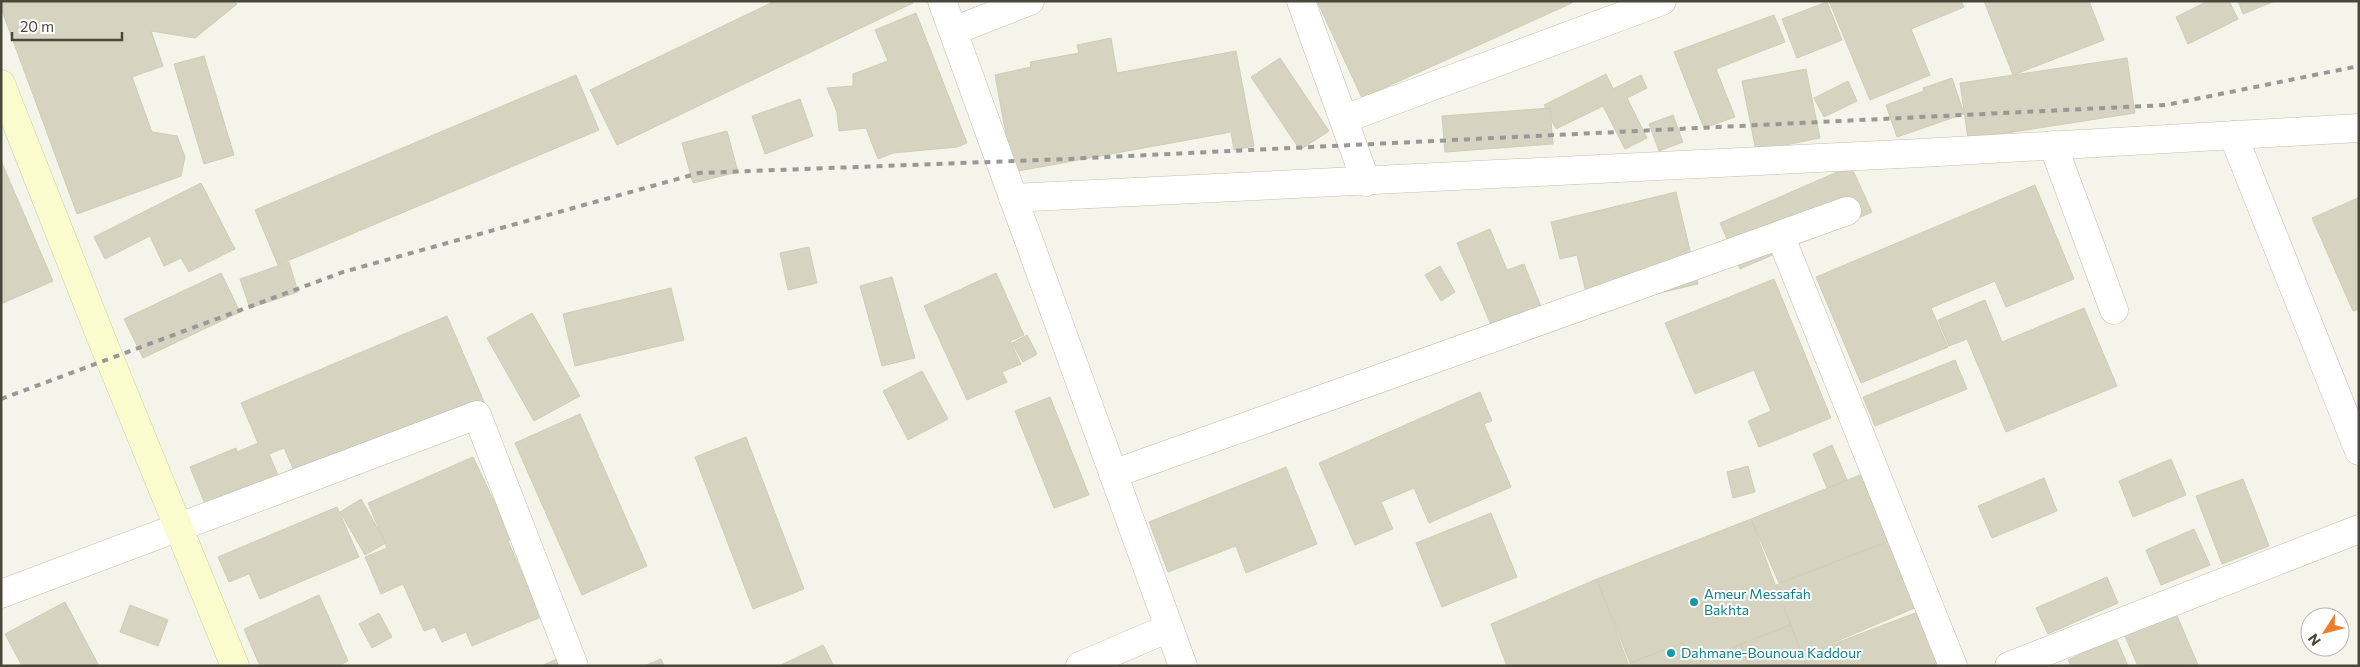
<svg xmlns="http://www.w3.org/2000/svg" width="2360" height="667" font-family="Commissioner,sans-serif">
  <rect width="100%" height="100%" fill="#f4f4eb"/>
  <g fill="#d6d3c0" stroke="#d0cdb4">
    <polygon points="1,1 234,1 237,4 195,38 151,31 163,66 132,77 152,132 177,136 185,157 181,176 77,214 1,8"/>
    <polygon points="775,1 912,1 913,3 617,145 590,90"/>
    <polygon points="1317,1 1572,1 1572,3 1362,98"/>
    <polygon points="1829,1 1961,1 1964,7 1911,29 1930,75 1870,100"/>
    <polygon points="1984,1 2089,1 2104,40 2013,75"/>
    <polygon points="2208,1 2229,1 2238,19 2188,44 2176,17"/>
    <polygon points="2238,1 2275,1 2243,14"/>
    <polygon points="1827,2 1842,40 1797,58 1782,19"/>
    <polygon points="916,13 967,143 957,147 893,153 878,159 866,128 839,131 837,112 827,88 853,86 853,74 888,61 875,30"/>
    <polygon points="1774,15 1785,42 1716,69 1735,117 1704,128 1674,52"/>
    <polygon points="1111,38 1117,73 1236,51 1254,146 1234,150 1231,132 1013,172 995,75 1031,67 1030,62 1079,53 1077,45"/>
    <polygon points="204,56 234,155 204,164 174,64"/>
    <polygon points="1280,58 1329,131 1300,150 1251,77"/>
    <polygon points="2127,58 2135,113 1968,139 1960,83"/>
    <polygon points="1806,69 1820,138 1756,151 1742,81"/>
    <polygon points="1606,74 1613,89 1641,75 1647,88 1627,98 1647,138 1625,149 1603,106 1556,129 1544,105"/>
    <polygon points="576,75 599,130 278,265 255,210"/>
    <polygon points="1952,78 1964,114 1897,137 1886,105 1924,91 1923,88"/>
    <polygon points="1848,81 1857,101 1824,117 1814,98"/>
    <polygon points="800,99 813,136 765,154 752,116"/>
    <polygon points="1550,108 1553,144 1445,152 1442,116"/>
    <polygon points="1673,115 1683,142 1659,151 1649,124"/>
    <polygon points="727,131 738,172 693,183 682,143"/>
    <polygon points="1,161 53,281 1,304"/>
    <polygon points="1851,166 1872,212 1740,269 1720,223"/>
    <polygon points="201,183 235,249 189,272 181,258 164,266 150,236 105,259 94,237"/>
    <polygon points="2035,185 2074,279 2006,307 1995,281 1931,308 1948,347 1861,383 1816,277"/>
    <polygon points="1676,192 1698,284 1590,309 1577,255 1560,259 1551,222"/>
    <polygon points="2358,198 2359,309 2353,311 2312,218"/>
    <polygon points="1490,229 1507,270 1524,264 1550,329 1501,349 1457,243"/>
    <polygon points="809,247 817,283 788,290 780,253"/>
    <polygon points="289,262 298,292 250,308 240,279"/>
    <polygon points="1440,266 1455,292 1441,301 1425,275"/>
    <polygon points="221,273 240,312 143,358 124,319"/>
    <polygon points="996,273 1024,335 1010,341 1021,364 1002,372 1007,382 967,400 924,306"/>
    <polygon points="892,277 915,358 882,366 860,286"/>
    <polygon points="1774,279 1831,418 1759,447 1748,421 1771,411 1754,370 1695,394 1665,323"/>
    <polygon points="671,288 684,340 575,366 563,314"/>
    <polygon points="1985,300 2002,342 2084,308 2117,386 2006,432 1967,339 1949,346 1938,320"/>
    <polygon points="532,313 580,396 534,421 487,338"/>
    <polygon points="447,316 488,411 298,480 284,448 269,454 282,484 209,514 190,467 236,448 237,452 258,443 241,403"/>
    <polygon points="1027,335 1037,354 1023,362 1012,343"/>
    <polygon points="1955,360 1967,389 1875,426 1863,397"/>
    <polygon points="922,371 948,419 908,440 883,391"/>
    <polygon points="1480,392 1492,421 1484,424 1511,487 1429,523 1414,488 1381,502 1393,529 1355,545 1319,463"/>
    <polygon points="1050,397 1089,495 1054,508 1015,411"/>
    <polygon points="580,414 647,566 582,595 515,443"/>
    <polygon points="746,437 804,589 753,609 695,457"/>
    <polygon points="1832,445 1847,480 1827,488 1813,454"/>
    <polygon points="473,457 512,539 508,541 541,617 472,646 466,632 442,642 435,627 424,631 403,584 381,594 365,557 387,548 368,503"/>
    <polygon points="2171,459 2186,495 2133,517 2119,481"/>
    <polygon points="1748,466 1755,492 1733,498 1727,472"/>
    <polygon points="1286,467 1317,544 1246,573 1236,546 1168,572 1149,522"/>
    <polygon points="1860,475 1892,540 1779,583 1751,519"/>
    <polygon points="2044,478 2057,511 1992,538 1978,506"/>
    <polygon points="2243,479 2269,546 2222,564 2196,496"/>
    <polygon points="361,499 386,543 365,555 340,512"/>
    <polygon points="337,507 359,557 260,599 249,574 229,582 218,557"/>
    <polygon points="1491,513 1517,577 1442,607 1416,543"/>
    <polygon points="1751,519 1790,625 1691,666 1683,643 1630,663 1597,579"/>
    <polygon points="2194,529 2210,565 2161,585 2146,550"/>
    <polygon points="1892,540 1917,607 1802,656 1776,585"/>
    <polygon points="2107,577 2118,603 2048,634 2036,608"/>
    <polygon points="1597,579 1629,666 1507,666 1491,624"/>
    <polygon points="319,595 348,661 338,666 260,666 244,629"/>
    <polygon points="65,602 99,666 22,666 5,634"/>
    <polygon points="130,605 168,620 158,646 120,632"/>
    <polygon points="1923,610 1940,666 1806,666 1802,656"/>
    <polygon points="2175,611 2198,665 2138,666 2124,634"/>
    <polygon points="379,613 392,637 372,648 359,624"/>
    <polygon points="1791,625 1806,666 1749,666 1741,644"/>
    <polygon points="2116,638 2128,666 2071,666 2068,660"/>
    <polygon points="1683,643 1691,666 1631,666 1630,663"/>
    <polygon points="1741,644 1749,666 1691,666"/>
    <polygon points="823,645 834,666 779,666"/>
    <polygon points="557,659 560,666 541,666"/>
    <polygon points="661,659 664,666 644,666"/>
  </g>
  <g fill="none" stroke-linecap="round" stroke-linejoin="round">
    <g stroke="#c0bfad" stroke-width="29">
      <g id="minor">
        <polyline points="942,1 1183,666"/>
        <polyline points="1301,1 1366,182"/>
        <polyline points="953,31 1030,1"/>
        <polyline points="1344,119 1662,1"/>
        <polyline points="2233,135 2359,451"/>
        <polyline points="2053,145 2114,310"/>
        <polyline points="1013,198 1921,153 2359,128"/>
        <polyline points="1780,235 1953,666"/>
        <polyline points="1113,474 1847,211"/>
        <polyline points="1,594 477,415 574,666"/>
        <polyline points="1080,666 1169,628"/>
        <polyline points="2009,666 2359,529"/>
      </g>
    </g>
    <g stroke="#cdcf9a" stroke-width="29">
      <polyline id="secondary" points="1,84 102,340 235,666"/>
    </g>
    <use href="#minor" stroke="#fff" stroke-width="28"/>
    <use href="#secondary" stroke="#fafccd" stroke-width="28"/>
    <polyline stroke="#989898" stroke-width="4" stroke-dasharray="6 6" stroke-linecap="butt" points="1,399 343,272 699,173 1067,159 2166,105 2359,66"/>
  </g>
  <g fill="#0f9aa8" stroke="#fff" stroke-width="2">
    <circle cx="1694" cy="602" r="5"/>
    <circle cx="1671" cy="653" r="5"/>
  </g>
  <g text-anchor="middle" stroke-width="4" stroke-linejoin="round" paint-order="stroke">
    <g font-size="14" fill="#0d838f" stroke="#fff" text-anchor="start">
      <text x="1704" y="599">Ameur Messafah<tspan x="1704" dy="16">Bakhta</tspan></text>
      <text x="1681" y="658">Dahmane-Bounoua Kaddour</text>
    </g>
  </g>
  <rect width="2360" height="667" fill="none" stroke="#484739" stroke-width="5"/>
  <g transform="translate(2325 632) rotate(234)"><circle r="24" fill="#ffffff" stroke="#b6b5b0"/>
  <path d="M0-4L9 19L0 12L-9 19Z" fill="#ef7d27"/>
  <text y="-8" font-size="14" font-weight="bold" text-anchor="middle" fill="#484739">N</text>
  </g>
  <path d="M12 32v8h110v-8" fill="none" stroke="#484739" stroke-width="2.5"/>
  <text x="20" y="32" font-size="15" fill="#484739" stroke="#ffffff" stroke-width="4" paint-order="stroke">20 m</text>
</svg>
